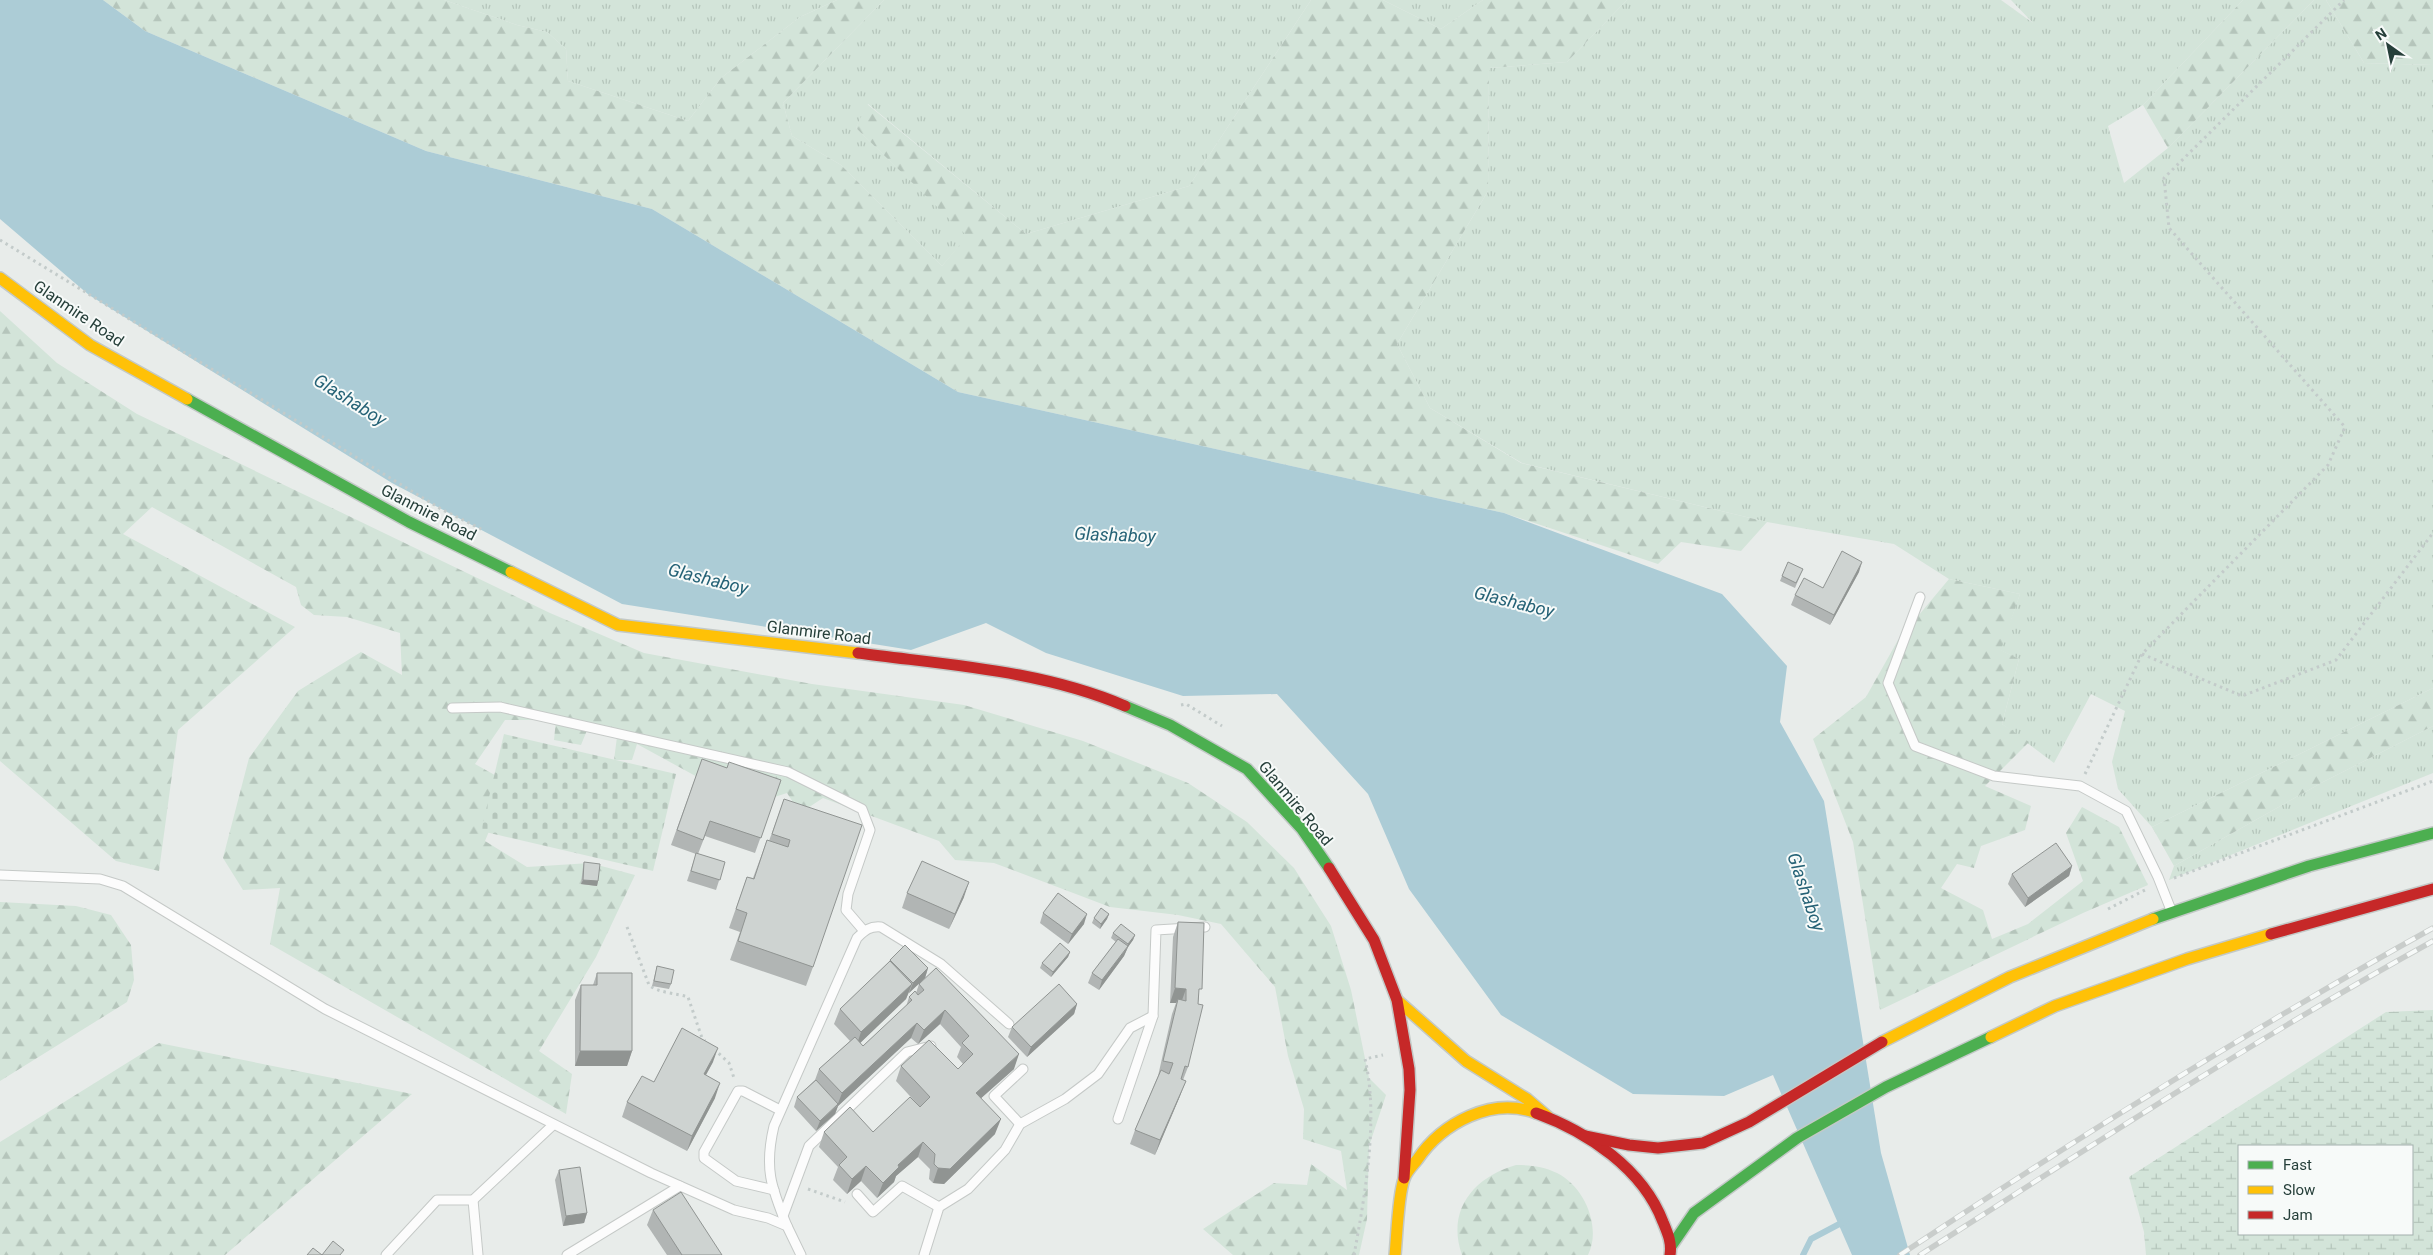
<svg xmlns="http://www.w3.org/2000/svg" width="2433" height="1255" font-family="Roboto,sans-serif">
  <defs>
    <pattern id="grass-tufts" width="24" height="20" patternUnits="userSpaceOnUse" patternTransform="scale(1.25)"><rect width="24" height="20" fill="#d3e4d9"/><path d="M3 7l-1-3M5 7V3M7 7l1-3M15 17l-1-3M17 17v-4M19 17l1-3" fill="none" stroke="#b5c5bb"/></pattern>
    <pattern id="forest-firs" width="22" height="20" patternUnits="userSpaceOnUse" patternTransform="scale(1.25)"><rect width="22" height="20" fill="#d3e4d9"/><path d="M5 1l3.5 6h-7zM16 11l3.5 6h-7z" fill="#b5c5bb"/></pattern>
    <pattern id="wetland-marsh" width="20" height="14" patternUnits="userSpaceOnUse" patternTransform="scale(1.25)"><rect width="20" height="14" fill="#d3e4d9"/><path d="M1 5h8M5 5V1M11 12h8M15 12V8" fill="none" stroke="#b5c5bb"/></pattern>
    <pattern id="cemetery-stones" width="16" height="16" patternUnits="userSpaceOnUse" patternTransform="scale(1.25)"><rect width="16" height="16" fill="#d3e4d9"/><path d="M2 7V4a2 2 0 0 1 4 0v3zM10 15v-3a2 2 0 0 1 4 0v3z" fill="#b5c5bb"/></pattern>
  </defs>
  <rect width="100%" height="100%" fill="#e8ecea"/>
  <g fill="url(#grass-tufts)">
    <polygon points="444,0 837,0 800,17 721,78 688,121 568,81 566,49 547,32 517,25"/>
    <polygon points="884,0 1311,0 1189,186 1026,234 868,104 856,128 968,236 942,266 841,165 792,136 783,103"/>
    <polygon points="1383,0 1483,0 1441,29"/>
    <polygon points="1627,0 2001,0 2033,23 2011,0 2243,0 2143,105 2108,126 2124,183 2168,148 2314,0 2326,0 2364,63 2433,65 2433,688 2152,827 2118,789 2112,762 2125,711 2091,694 2054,763 2002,724 2019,659 2000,650 2020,594 1949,579 1894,544 1767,522 1522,463 1430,408 1397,344 1488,191 1489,68 1567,62"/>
    <polygon points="2433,726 2433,773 2169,880 2174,866 2323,782"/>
  </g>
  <g fill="url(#forest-firs)">
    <polygon points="103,0 444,0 517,25 547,32 566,49 568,81 688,121 721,78 800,17 837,0 884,0 783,103 792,136 841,165 942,266 967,236 856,128 867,104 1026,234 1189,186 1311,0 1383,0 1441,29 1483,0 1627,0 1567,62 1489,68 1488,191 1397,344 1430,408 1521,463 1767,522 1741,551 1681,542 1658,564 1504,513 958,392 652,209 426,151 145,31"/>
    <polygon points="2243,0 2314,0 2168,148 2143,105"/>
    <polygon points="2326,0 2433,0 2433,65 2364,63"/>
    <polygon points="0,311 57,363 137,414 550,613 644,653 812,684 964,705 1083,741 1188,783 1247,822 1294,868 1331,926 1351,990 1369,1078 1386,1095 1369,1146 1367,1219 1359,1255 1233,1255 1203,1229 1274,1183 1307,1185 1311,1164 1347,1190 1341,1151 1303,1139 1304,1109 1288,1056 1275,987 1221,924 1178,915 1110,907 994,863 955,860 939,841 823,798 800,813 787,793 759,802 701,779 637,744 632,760 614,760 617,737 590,723 581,745 554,740 556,720 505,720 475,764 509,783 485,841 527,867 590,863 635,875 596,957 539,1051 572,1074 566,1114 270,944 280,888 243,890 223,858 249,758 298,691 361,652 402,675 400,633 347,617 314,615 301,605 296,587 152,507 123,534 295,627 178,730 159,871 116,861 0,761"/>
    <polygon points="1949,579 2020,594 2001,650 2019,659 2002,724 2029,742 1985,786 2031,806 2025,830 1981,846 1974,868 1957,864 1941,888 1983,910 1992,939 2028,924 2083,881 2066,833 2082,807 2119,827 2148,885 2083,913 1880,1010 1853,842 1813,739 1866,697 1898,640"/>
    <polygon points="2433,688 2433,726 2323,782 2174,866 2152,827"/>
    <polygon points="0,902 76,906 111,915 131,945 134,980 127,1002 0,1081"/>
    <polygon points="159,1043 412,1094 225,1255 0,1255 0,1142"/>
    <path d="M1516 1165C1530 1165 1543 1166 1557 1173 1584 1186 1602 1227 1588 1255H1462C1446 1210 1474 1177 1516 1165Z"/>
  </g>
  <path fill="url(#wetland-marsh)" fill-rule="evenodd" d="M2433 1010V1255H2146L2144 1232 2129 1177 2386 1012ZM2239 1146H2412V1234H2239Z"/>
  <polygon fill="url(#cemetery-stones)" points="504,734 676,774 653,871 481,831"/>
  <polygon fill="#acccd6" points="0,0 103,0 145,31 426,151 652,209 958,392 1504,513 1722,594 1787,666 1780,722 1824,801 1881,1153 1910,1255 1852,1255 1773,1075 1724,1096 1633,1094 1501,1015 1409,889 1368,794 1277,694 1183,696 1046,653 986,623 911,650 622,604 392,483 89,295 0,219"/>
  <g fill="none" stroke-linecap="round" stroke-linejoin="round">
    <polyline stroke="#acccd6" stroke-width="6" points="1803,1255 1811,1239 1845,1221"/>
    <g stroke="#c5c9c7" stroke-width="11">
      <g id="lane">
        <polyline points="1920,597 1888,683 1915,746 1994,776 2080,786 2126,811 2158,877 2171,910"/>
        <polyline points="452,708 500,707 788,772 862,809 870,830 848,894 846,910 864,931"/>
        <polyline points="0,875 100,879 123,886 325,1009 651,1173 734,1210 768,1218 787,1226 801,1255"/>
        <polyline points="1118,1119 1153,1016 1156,930 1205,927"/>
        <polyline points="1020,1124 994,1096 1023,1069"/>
        <polyline points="774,1190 736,1181 704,1158 704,1152 738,1091 743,1091 780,1110"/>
        <polyline points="857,1194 873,1212 902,1186 939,1207"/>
        <polyline points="473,1200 478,1255"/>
        <polyline points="783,1216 809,1146 907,1052 931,1046"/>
        <path d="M787 1226C771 1187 764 1168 774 1126L857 938C865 930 870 926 881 927L941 964 1009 1024"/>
        <polyline points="386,1255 437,1200 473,1200 553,1125"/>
        <polyline points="567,1255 680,1186"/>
        <polyline points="924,1255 939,1207 968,1189 1005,1150 1020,1124 1065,1099 1098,1074 1130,1028 1153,1016"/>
      </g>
    </g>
    <g stroke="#c3c9c7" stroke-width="14">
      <g id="fast">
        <polyline points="187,399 409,522 511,572"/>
        <polyline points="1125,706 1170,725 1247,769 1302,829 1329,868"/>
        <polyline points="2153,919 2309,866 2433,833"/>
        <polyline points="1672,1245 1694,1213 1797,1138 1886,1087 1991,1037"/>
      </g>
    </g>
    <g stroke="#c3c9c7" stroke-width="14">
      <g id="slow">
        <polyline points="0,278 90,345 187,399"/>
        <polyline points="511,572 618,625 858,653"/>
        <polyline points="1397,1000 1466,1061 1527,1099 1548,1117"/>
        <polyline points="1991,1037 2055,1006 2187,959 2271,934"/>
        <polyline points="1882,1042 2010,977 2153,919"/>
        <path d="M1395 1255C1397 1235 1398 1196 1404 1179 1406 1172 1413 1165 1417 1160 1442 1123 1492 1096 1536 1113"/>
      </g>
    </g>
    <g stroke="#c3c9c7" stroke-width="14">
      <g id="jam">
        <path d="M858 653C947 665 1041 670 1125 706"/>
        <polyline points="1329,868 1374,940 1397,1000 1409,1069 1410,1090 1404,1178"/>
        <polyline points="2271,934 2433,889"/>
        <path d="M1536 1113C1588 1132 1643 1169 1663 1222 1668 1234 1672 1243 1670 1255"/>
        <polyline points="1585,1136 1629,1145 1658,1148 1703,1143 1749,1122 1882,1042"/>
      </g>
    </g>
    <g stroke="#c3cbca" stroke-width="3" stroke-dasharray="2.5 4" stroke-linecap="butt">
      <polyline points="0,240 441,509 483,530"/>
      <polyline points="2142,654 2242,696 2336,660 2433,533"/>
      <polyline points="1181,705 1186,704 1222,726"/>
      <polyline points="2085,774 2142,654 2328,465 2345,427 2169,228 2164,178 2344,0"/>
      <polyline points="2174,878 2433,781"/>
      <polyline points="2108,909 2147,889"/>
      <path d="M627 927 649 985C658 993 676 993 688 997L702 1038 705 1041"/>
      <polyline points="714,1049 729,1063 734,1078"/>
      <polyline points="808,1189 845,1202"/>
      <path d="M1354 1255C1365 1195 1379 1118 1365 1059L1383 1055"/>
    </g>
    <use href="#lane" stroke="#fcfcfc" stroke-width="9"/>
    <use href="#fast" stroke="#4caf50" stroke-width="11"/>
    <use href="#slow" stroke="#ffc107" stroke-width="11"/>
    <use href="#jam" stroke="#c62828" stroke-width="11"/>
    <g stroke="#c9cdcb" stroke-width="5.5">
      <g id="rail">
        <path d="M1900 1255C2074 1140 2251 1029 2433 928"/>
        <path d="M1920 1255C2089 1147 2257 1038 2433 941"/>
      </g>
    </g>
    <use href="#rail" stroke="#f7faf9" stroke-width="4" stroke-dasharray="11" stroke-linecap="butt"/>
  </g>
  <g fill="#b1b5b4">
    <polygon points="1803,569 1795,588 1780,581 1782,576"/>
    <polygon points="1859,572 1830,625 1791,605 1795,595 1823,588"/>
    <polygon points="702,759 727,768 781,780 755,853 705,836 698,854 725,862 716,890 687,881 696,854 671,845"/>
    <polygon points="784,799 813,967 806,986 730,960 740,932 729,928 747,877 753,878 767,840 769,841"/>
    <polygon points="584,862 598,881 597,886 581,884 583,867"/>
    <polygon points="2072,866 2069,876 2025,907 2008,884 2012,874"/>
    <polygon points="907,893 964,897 949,929 902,908"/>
    <polygon points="1043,913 1084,924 1068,944 1040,923"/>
    <polygon points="1109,914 1107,919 1100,929 1092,923 1094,918"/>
    <polygon points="1178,922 1199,997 1188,1067 1183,1080 1180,1096 1155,1155 1130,1144 1135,1130 1158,1076 1172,1014 1176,1003 1170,1003 1173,937"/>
    <polygon points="1113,933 1135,935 1133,940 1128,947 1124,956 1099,990 1088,983 1092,973 1116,942 1111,938"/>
    <polygon points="1070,952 1068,957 1051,977 1040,968 1042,963"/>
    <polygon points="890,960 928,968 925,978 909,993 909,992 906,999 860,1043 863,1046 906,1007 909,997 916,993 919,984 1014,1069 981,1098 995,1134 944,1184 933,1183 929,1179 930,1169 918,1157 896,1176 894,1182 877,1198 861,1181 847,1194 833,1180 838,1167 819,1147 824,1132 873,1132 920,1107 896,1081 901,1066 958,1069 963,1064 957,1057 961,1047 940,1024 918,1044 911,1038 838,1106 835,1114 816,1131 794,1107 797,1097 815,1080 819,1069 850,1041 834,1024 840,1009 889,962"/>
    <polygon points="657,966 671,984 669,989 652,986"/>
    <polygon points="597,973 632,1051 627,1066 575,1066 575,1000 581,985 593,985"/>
    <polygon points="1077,1004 1074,1014 1027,1057 1008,1037 1012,1027"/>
    <polygon points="713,1062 706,1075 715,1098 687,1151 622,1117 627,1102 654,1082"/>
    <polygon points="559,1170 587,1213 584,1223 563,1226 555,1180"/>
    <polygon points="653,1210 722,1255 667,1255 647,1225"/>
  </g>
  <g fill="#909492">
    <polygon points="1862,562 1859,572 1830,625 1834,615"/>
    <polygon points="2072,866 2069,876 2025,907 2028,898"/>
    <polygon points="583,880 598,881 597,886 581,884"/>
    <polygon points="969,882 964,897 949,929 955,914"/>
    <polygon points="1087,914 1084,924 1068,944 1072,934"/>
    <polygon points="1109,914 1107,919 1100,929 1101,924"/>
    <polygon points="1135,935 1133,940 1128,947 1124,956 1099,990 1102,980 1127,948 1128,944"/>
    <polygon points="1070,952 1068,957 1051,977 1053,972"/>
    <polygon points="928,968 925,978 909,993 913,983"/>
    <polygon points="912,984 906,999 856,1047 861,1032"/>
    <polygon points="1175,988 1186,989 1181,1003 1178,999 1176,1003 1170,1003"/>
    <polygon points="1077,1004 1074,1014 1027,1057 1031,1047"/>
    <polygon points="945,1010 940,1024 918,1044 924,1030"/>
    <polygon points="917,1023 911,1038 838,1106 835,1114 816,1131 820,1121 837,1106 842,1093"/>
    <polygon points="718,1048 713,1062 698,1089 704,1074"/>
    <polygon points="580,1051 632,1051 627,1066 575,1066"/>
    <polygon points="1019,1054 1014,1069 970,1108 976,1093"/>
    <polygon points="1186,1081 1180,1096 1155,1155 1160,1140"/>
    <polygon points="720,1083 715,1098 687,1151 692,1136"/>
    <polygon points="1001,1119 995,1134 944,1184 933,1183 938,1168"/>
    <polygon points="923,1142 918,1157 896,1176 894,1182 877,1198 883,1183 898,1165"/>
    <polygon points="866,1166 861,1181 847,1194 852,1179"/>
    <polygon points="587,1213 584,1223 563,1226 566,1216"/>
  </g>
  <g fill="#ced3d1" stroke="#909492">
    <polygon points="1842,551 1862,562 1834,615 1795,595 1804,578 1823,588"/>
    <polygon points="1788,562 1803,569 1796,583 1782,576"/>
    <polygon points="702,759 727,768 729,762 781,780 761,838 710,821 703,840 677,830"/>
    <polygon points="784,799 862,825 813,967 738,941 747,913 736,909 747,877 754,879 767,840 788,847 790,840 772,834"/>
    <polygon points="2056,843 2072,866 2028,898 2012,874"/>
    <polygon points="696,853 725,862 720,880 691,871"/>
    <polygon points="922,861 969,882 955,914 907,893"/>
    <polygon points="584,862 600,864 598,881 583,880"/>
    <polygon points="1058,893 1087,914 1072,934 1043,913"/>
    <polygon points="1101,908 1109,914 1101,924 1094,918"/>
    <polygon points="1178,922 1204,923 1202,989 1199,989 1198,1004 1203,1005 1188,1067 1185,1066 1181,1079 1186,1081 1160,1140 1135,1130 1161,1070 1169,1074 1173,1063 1163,1061 1178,999 1186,1001 1186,989 1175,988"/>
    <polygon points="1121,924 1135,935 1128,944 1113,933"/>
    <polygon points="1118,939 1128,946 1102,980 1092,973"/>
    <polygon points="1060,943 1070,952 1053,972 1042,963"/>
    <polygon points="905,945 928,968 913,983 890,960"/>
    <polygon points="890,961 912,984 861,1032 840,1009"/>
    <polygon points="657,966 674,970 671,984 654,981"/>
    <polygon points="936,968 1019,1054 976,1093 1001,1119 950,1169 938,1168 934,1164 935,1154 923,1142 898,1165 899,1167 883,1183 866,1166 852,1179 839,1165 847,1157 824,1132 850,1107 873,1132 910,1097 920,1107 930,1097 901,1066 929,1040 958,1069 973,1054 962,1043 969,1036 945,1010 924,1030 917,1023 842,1093 819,1069 855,1037 863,1046 912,1000 909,997 915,991 918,995 924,990 919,984"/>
    <polygon points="597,973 632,973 632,1051 580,1051 581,985 597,985"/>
    <polygon points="1059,984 1077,1004 1031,1047 1012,1027"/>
    <polygon points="682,1028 718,1048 704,1074 720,1083 692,1136 627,1102 642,1076 654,1082"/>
    <polygon points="816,1080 838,1104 820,1121 797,1097"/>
    <polygon points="580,1167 587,1213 566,1216 559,1170"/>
    <polygon points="681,1192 722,1255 682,1255 653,1210"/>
    <polygon points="333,1241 344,1250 340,1255 307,1255 313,1248 322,1255"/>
  </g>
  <g text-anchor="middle" stroke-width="4" stroke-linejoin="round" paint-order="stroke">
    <g font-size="16" fill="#263f3a" stroke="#f7faf9">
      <text transform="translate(79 313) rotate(34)" y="6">Glanmire Road</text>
      <text transform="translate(429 512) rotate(27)" y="6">Glanmire Road</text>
      <text transform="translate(819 632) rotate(7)" y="6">Glanmire Road</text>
      <text transform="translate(1296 803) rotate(50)" y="6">Glanmire Road</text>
    </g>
    <g font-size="18" font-style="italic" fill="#256276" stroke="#f7faf9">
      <text transform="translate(350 400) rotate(32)" y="6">Glashaboy</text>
      <text transform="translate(1115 535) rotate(2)" y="6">Glashaboy</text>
      <text transform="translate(708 579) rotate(14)" y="6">Glashaboy</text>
      <text transform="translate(1514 602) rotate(14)" y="6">Glashaboy</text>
      <text transform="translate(1806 892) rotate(71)" y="6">Glashaboy</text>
    </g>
  </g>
  <rect x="2238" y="1145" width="175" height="90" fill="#f7faf9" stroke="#a3afad"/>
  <rect x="2248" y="1161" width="25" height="8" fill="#4caf50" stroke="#a3afad"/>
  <text x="2283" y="1170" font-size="15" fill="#263f3a">Fast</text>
  <rect x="2248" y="1186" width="25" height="8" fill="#ffc107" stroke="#a3afad"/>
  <text x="2283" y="1195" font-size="15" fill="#263f3a">Slow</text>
  <rect x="2248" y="1211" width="25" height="8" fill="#c62828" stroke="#a3afad"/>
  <text x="2283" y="1220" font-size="15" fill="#263f3a">Jam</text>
  <g transform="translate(2388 45) rotate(327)" stroke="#f7faf9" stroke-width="4" paint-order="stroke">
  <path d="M0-4L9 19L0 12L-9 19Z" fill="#263f3a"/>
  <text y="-8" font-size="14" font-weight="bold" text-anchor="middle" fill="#263f3a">N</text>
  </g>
</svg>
